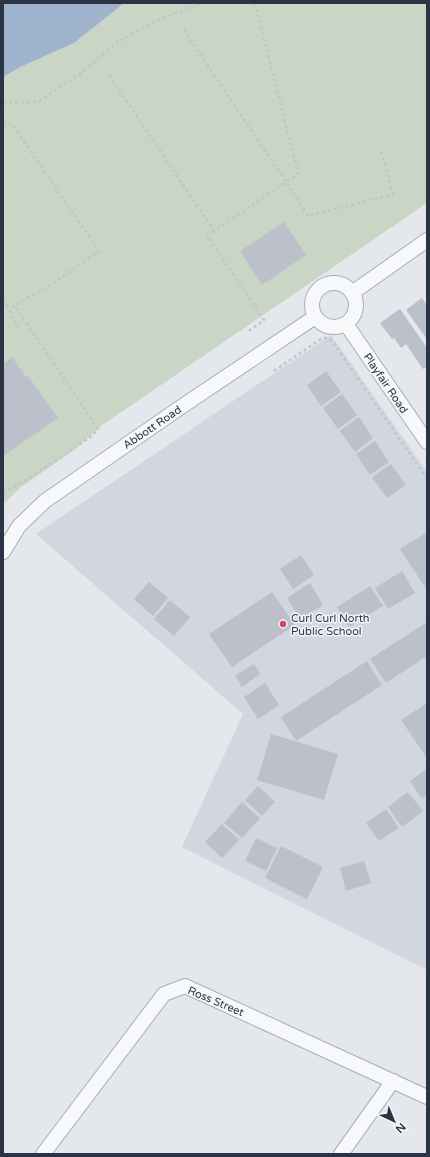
<svg xmlns="http://www.w3.org/2000/svg" width="430" height="1157" font-family="'Varela Round',sans-serif">
  <rect width="100%" height="100%" fill="#e4e7ec"/>
  <polygon fill="#d2d6de" points="331,335 427,472 427,970 182,847 243,714 36,534"/>
  <polygon fill="#c9d6c5" points="3,3 427,3 427,203 101,426 73,451 21,487 3,504"/>
  <polygon fill="#9fb4cc" points="3,3 124,3 74,43 20,67 3,77"/>
  <g fill="#bbc0ca">
    <polygon points="284,222 306,255 262,285 240,251"/>
    <polygon points="422,298 427,305 427,337 426,338 406,310"/>
    <polygon points="400,309 427,348 427,367 423,369 406,344 401,348 394,338 392,339 380,323"/>
    <polygon points="12,357 26,377 28,376 58,418 3,456 3,364"/>
    <polygon points="326,371 341,392 321,406 307,385"/>
    <polygon points="342,394 357,415 338,429 323,408"/>
    <polygon points="359,417 373,438 355,452 340,431"/>
    <polygon points="375,441 389,462 370,475 356,454"/>
    <polygon points="391,464 406,485 387,498 372,477"/>
    <polygon points="427,532 427,590 400,549"/>
    <polygon points="301,555 314,575 293,589 280,569"/>
    <polygon points="402,571 415,593 388,609 375,588"/>
    <polygon points="149,582 168,598 153,616 134,599"/>
    <polygon points="310,583 323,605 300,619 287,598"/>
    <polygon points="370,586 383,606 349,627 337,607"/>
    <polygon points="272,592 295,625 232,667 209,634"/>
    <polygon points="170,600 190,617 174,636 154,619"/>
    <polygon points="427,622 427,656 386,683 370,659"/>
    <polygon points="367,661 382,685 296,741 281,717"/>
    <polygon points="254,664 260,674 242,687 235,676"/>
    <polygon points="265,683 279,705 258,719 244,697"/>
    <polygon points="427,703 427,758 401,720"/>
    <polygon points="271,734 338,754 324,800 257,780"/>
    <polygon points="425,770 427,774 427,795 422,799 410,781"/>
    <polygon points="258,786 275,802 262,816 245,800"/>
    <polygon points="408,792 423,811 402,827 388,807"/>
    <polygon points="242,802 260,818 242,838 224,823"/>
    <polygon points="386,809 399,828 379,841 366,823"/>
    <polygon points="222,824 239,840 222,858 205,842"/>
    <polygon points="256,838 277,848 266,871 245,861"/>
    <polygon points="281,846 323,867 307,899 265,878"/>
    <polygon points="364,861 371,883 346,891 340,868"/>
  </g>
  <g fill="none" stroke-linecap="round" stroke-linejoin="round">
    <g stroke="#a9aeb7" stroke-width="16">
      <g id="street">
        <circle cx="334" cy="305" r="22"/>
        <polyline points="352,293 427,240"/>
        <polyline points="346,324 427,442"/>
        <polyline points="3,552 19,526 45,501 181,407 315,317"/>
        <polyline points="43,1154 164,994 185,986 427,1097"/>
        <polyline points="341,1154 393,1081"/>
      </g>
    </g>
    <g stroke="#c2c5cb" stroke-width="2.5" stroke-dasharray="3 3" stroke-linecap="butt">
      <polyline points="255,3 298,174 286,182 308,216 393,194 381,150"/>
      <polyline points="109,75 214,231 286,182 182,27"/>
      <polyline points="3,103 34,102 41,100 81,73 115,44 149,24 201,3"/>
      <polyline points="3,126 12,124 99,251 53,283 9,309"/>
      <polyline points="214,231 207,235 264,320 247,332"/>
      <polyline points="3,300 9,309 18,328"/>
      <polyline points="274,371 322,338 328,338 333,342 427,479"/>
      <polyline points="3,492 22,483 92,436 98,429 15,306"/>
    </g>
    <use href="#street" stroke="#f7f8fa" stroke-width="14"/>
  </g>
  <circle fill="#d1495b" stroke="#f4f6f9" stroke-width="1.5" cx="283" cy="624" r="4"/>
  <g text-anchor="middle" stroke-width="3" stroke-linejoin="round" paint-order="stroke">
    <g font-size="11" fill="#2b3445" stroke="#f4f6f9">
      <text transform="translate(386 383) rotate(56)" y="4">Playfair Road</text>
      <text transform="translate(152 427) rotate(-34)" y="4">Abbott Road</text>
      <text transform="translate(216 1001) rotate(23)" y="4">Ross Street</text>
    </g>
    <g font-size="11" fill="#2b3445" stroke="#f4f6f9" text-anchor="start">
      <text x="291" y="622">Curl Curl North<tspan x="291" dy="13">Public School</tspan></text>
    </g>
  </g>
  <rect width="430" height="1157" fill="none" stroke="#2b3445" stroke-width="8"/>
  <g transform="translate(394 1121) rotate(136)" stroke="#f4f6f9" stroke-width="3" paint-order="stroke">
  <path d="M0-3L7 15L0 10L-7 15Z" fill="#2b3445"/>
  <text y="-6" font-size="11" font-weight="bold" text-anchor="middle" fill="#2b3445">N</text>
  </g>
</svg>
